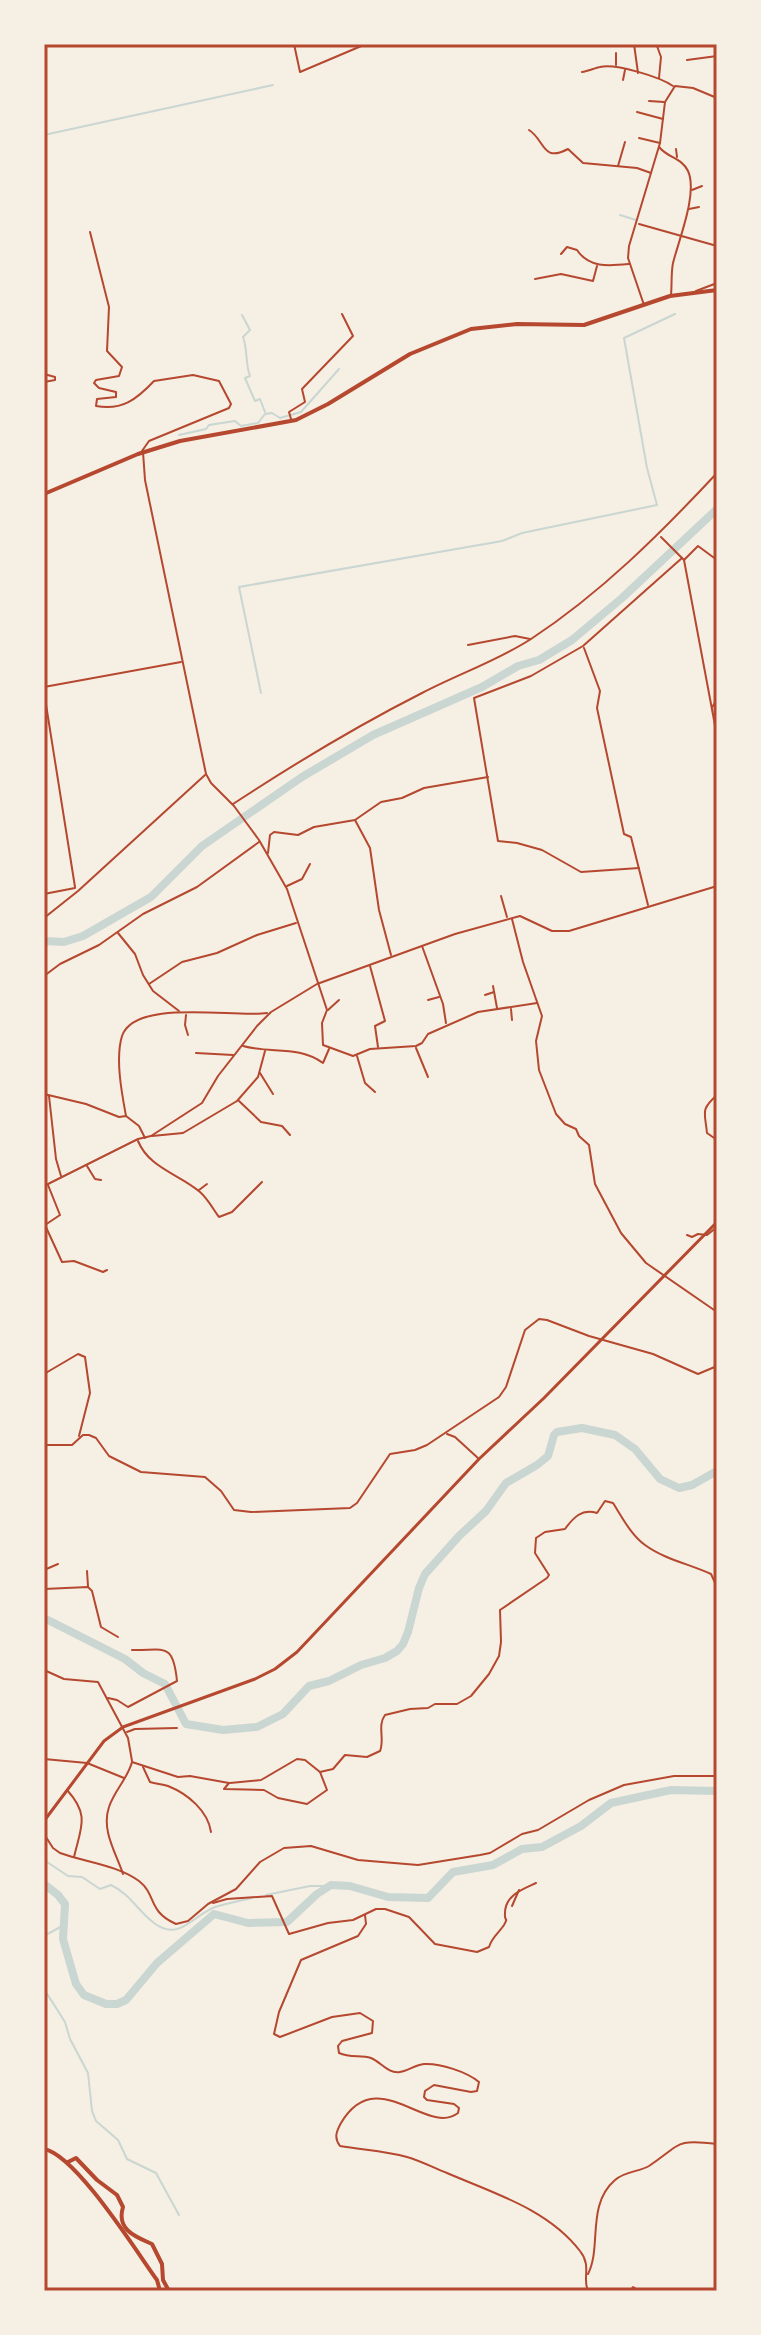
<svg xmlns="http://www.w3.org/2000/svg" width="761" height="2335" font-family="'Space Grotesk',sans-serif">
  <rect width="100%" height="100%" fill="#f6efe4"/>
  <g fill="none" stroke-linecap="round" stroke-linejoin="round">
    <g stroke="#c9d6d2" stroke-width="2">
      <polyline points="44,135 273,85"/>
      <polyline points="620,215 636,220"/>
      <path d="M242 315 250 330 243 337C248 350 245 363 250 376L245 378 255 401 260 399 265 412"/>
      <polyline points="179,435 206,429 209,425 235,421 241,426 258,423 265,414 272,413 280,418 301,412 339,369"/>
      <polyline points="261,693 239,587 502,541 522,533 657,505 647,468 624,338 675,314"/>
      <path d="M44 1860 68 1876 82 1877 100 1889 111 1885C130 1894 138 1911 154 1923 179 1942 192 1916 215 1907 227 1903 240 1901 252 1898"/>
      <polyline points="266,1895 310,1886 327,1886"/>
      <polyline points="44,1936 64,1925"/>
      <polyline points="44,1989 65,2022 70,2039 88,2073 92,2111 96,2121 118,2140 127,2159 156,2173 179,2215"/>
    </g>
    <g stroke="#c9d6d2" stroke-width="8">
      <polyline points="44,941 64,942 83,936 151,897 202,846 302,777 373,735 482,687 518,666 539,660 572,640 622,598 717,509"/>
      <polyline points="44,1618 125,1659 143,1673 165,1684 186,1724 223,1730 257,1727 283,1714 309,1686 329,1681 361,1665 385,1658 397,1651 403,1644 408,1632 419,1588 425,1574 459,1536 486,1511 506,1483 537,1465 548,1456 554,1435 557,1432 582,1428 615,1435 635,1449 660,1479 679,1488 692,1485 717,1471"/>
      <polyline points="44,1884 58,1895 65,1904 63,1939 76,1984 84,1995 106,2004 117,2004 126,2000 157,1963 214,1914 248,1923 287,1922 317,1894 331,1885 350,1886 388,1897 428,1898 453,1872 493,1865 522,1849 542,1847 581,1826 611,1803 671,1790 717,1791"/>
    </g>
    <g stroke="#b5482f" stroke-width="2">
      <polyline points="294,44 300,72 366,44"/>
      <polyline points="634,44 638,73"/>
      <polyline points="657,46 661,57 659,78"/>
      <polyline points="687,60 717,56"/>
      <polyline points="616,65 616,53"/>
      <path d="M582 72C588 71 595 68 600 67 615 63 660 77 673 86"/>
      <polyline points="623,80 625,70"/>
      <polyline points="649,101 664,102"/>
      <polyline points="637,112 663,119"/>
      <path d="M529 130C545 140 542 163 568 149L583 163 637 168 651 173"/>
      <polyline points="639,138 660,143"/>
      <path d="M659 147C668 158 682 158 688 171 698 193 679 239 673 263 671 273 672 284 671 295"/>
      <polyline points="676,149 677,157"/>
      <polyline points="618,166 625,142"/>
      <polyline points="692,190 702,186"/>
      <polyline points="689,209 699,207"/>
      <polyline points="639,224 717,246"/>
      <path d="M90 232 109 307 107 351 122 367 119 376 96 380 94 383 99 388 116 392V397L97 399 96 406C122 411 137 399 154 381L193 375 219 381 231 404 229 408 149 441 142 451"/>
      <path d="M561 254 567 247 577 250C589 268 608 266 629 264"/>
      <polyline points="535,279 561,274 593,281 597,266"/>
      <polyline points="696,291 717,283"/>
      <polyline points="644,305 628,258 629,246 660,143 665,102 675,86 693,88 717,98"/>
      <polyline points="44,374 55,377 55,380 44,382"/>
      <polyline points="291,419 289,412 305,402 302,389 353,336 342,314"/>
      <polyline points="143,452 145,480 206,774 211,783 234,806 259,840 287,889 327,1010 322,1023 323,1045 353,1056 370,1049 416,1046 422,1043 428,1034 478,1012 537,1003"/>
      <polyline points="661,537 684,560 717,736"/>
      <polyline points="684,560 698,546 717,560"/>
      <polyline points="468,645 515,636 530,639"/>
      <polyline points="584,648 600,691 597,708 624,834 631,837 648,905"/>
      <polyline points="44,687 181,662"/>
      <polyline points="44,692 75,887"/>
      <polyline points="712,707 717,700"/>
      <path d="M233 804C294 764 357 726 422 693 458 674 497 661 531 639 601 593 660 534 717 473"/>
      <polyline points="355,820 370,848 379,910 391,955"/>
      <polyline points="268,853 270,835 274,832 298,835 314,827 355,820 381,802 402,798 424,788 488,777"/>
      <polyline points="639,868 581,872 542,850 517,843 498,841 474,698 531,676 583,646 682,558"/>
      <polyline points="287,886 302,879 310,864"/>
      <polyline points="44,894 75,888"/>
      <polyline points="501,896 507,917"/>
      <polyline points="44,918 78,891 205,775"/>
      <polyline points="512,919 523,962 542,1016 536,1041 539,1070 556,1114 565,1124 576,1129 579,1136 589,1145 595,1184 621,1233 646,1263 717,1312"/>
      <polyline points="118,933 135,954 143,975 153,991 179,1011"/>
      <polyline points="422,946 443,1004 446,1023"/>
      <polyline points="370,966 385,1021 375,1026 378,1047"/>
      <polyline points="44,976 60,964 99,945 143,914 197,887 259,842"/>
      <polyline points="149,984 182,962 217,953 257,935 296,923"/>
      <polyline points="493,986 497,1008"/>
      <polyline points="485,995 494,992"/>
      <polyline points="428,1000 439,997"/>
      <polyline points="511,1009 512,1020"/>
      <polyline points="328,1010 339,1000"/>
      <polyline points="186,1015 185,1025 188,1035"/>
      <path d="M243 1046C271 1054 298 1045 323 1063L329 1049"/>
      <polyline points="416,1048 428,1077"/>
      <polyline points="196,1053 233,1055"/>
      <polyline points="357,1056 365,1083 375,1092"/>
      <polyline points="260,1073 273,1094"/>
      <polyline points="44,1094 86,1104 119,1117 126,1116 139,1126 145,1138"/>
      <path d="M717 1095C700 1110 705 1112 707 1133L717 1140"/>
      <polyline points="49,1096 56,1159 61,1176"/>
      <polyline points="239,1101 261,1122 282,1126 290,1135"/>
      <path d="M126 1116C122 1094 115 1059 122 1036 135 998 235 1018 267 1013"/>
      <polyline points="152,1136 183,1133 237,1101 258,1077 265,1051"/>
      <path d="M138 1141C149 1168 179 1174 200 1192 208 1199 213 1209 219 1217L232 1212 262 1182"/>
      <polyline points="87,1166 95,1179 101,1180"/>
      <polyline points="48,1185 60,1215 45,1225 62,1262 74,1261 103,1272 107,1270"/>
      <polyline points="44,1186 138,1139 151,1136 202,1103 218,1076 257,1026 271,1012 317,984 455,934 520,916 552,931 569,931 717,886"/>
      <polyline points="199,1190 207,1184"/>
      <polyline points="687,1235 692,1237 698,1234 707,1235 717,1227"/>
      <polyline points="44,1374 78,1354 85,1357 90,1393 79,1436"/>
      <polyline points="447,1434 455,1437 479,1459"/>
      <polyline points="44,1445 72,1445 83,1435 89,1435 96,1438 109,1456 141,1472 205,1477 221,1491 234,1510 251,1512 350,1508 357,1503 390,1454 415,1450 427,1445 499,1397 506,1387 525,1330 539,1319 547,1320 589,1336 653,1354 698,1374 717,1366"/>
      <polyline points="44,1570 58,1564"/>
      <polyline points="87,1571 88,1586"/>
      <polyline points="44,1589 88,1587 92,1591 101,1627 118,1637"/>
      <polyline points="44,1670 64,1679 98,1682 128,1738 132,1761"/>
      <path d="M108 1698 117 1700 128 1707 177 1681C173 1641 164 1651 132 1650"/>
      <polyline points="127,1732 135,1729 177,1728"/>
      <polyline points="44,1759 87,1763 124,1778"/>
      <path d="M143 1767 150 1782C156 1784 162 1784 168 1786 188 1794 208 1811 211 1832"/>
      <polyline points="230,1783 261,1780 297,1759 305,1760 320,1772"/>
      <path d="M67 1790C90 1815 81 1827 74 1857"/>
      <path d="M44 1834 53 1848 60 1853C85 1862 117 1865 139 1881 157 1895 147 1911 176 1924L188 1921 208 1904 236 1889 260 1862 284 1848 311 1846 358 1860 418 1865 480 1855 490 1853 522 1834 538 1830 589 1800 624 1785 674 1776H717"/>
      <path d="M123 1874C116 1853 101 1830 109 1807 114 1791 128 1778 132 1762L178 1777 190 1776 229 1783 224 1789 264 1790 278 1798 307 1804 327 1790 320 1772 333 1769 345 1755 367 1757 380 1751C385 1739 377 1726 385 1715L410 1709 428 1708 435 1704H457L471 1696 489 1674 499 1656 501 1642 500 1610 547 1578 549 1575 535 1553 536 1538 545 1532 565 1529C573 1518 582 1508 597 1513L605 1501 613 1503C622 1517 631 1535 645 1545 664 1559 689 1564 711 1574L717 1587"/>
      <path d="M213 1903 227 1899 272 1896 289 1934 328 1923 353 1920 376 1909H385L409 1917 435 1944 477 1952 489 1947C492 1937 498 1934 504 1925 509 1916 504 1923 505 1913 505 1895 523 1889 536 1883"/>
      <polyline points="512,1906 519,1890"/>
      <path d="M365 1915 366 1924 358 1936 301 1960 279 2012 274 2034 280 2037 332 2017 360 2013 373 2021 372 2033 342 2041 338 2046 339 2053C350 2058 360 2055 371 2058 381 2062 388 2074 400 2072 408 2071 415 2065 424 2064 440 2063 467 2072 479 2082L477 2091 471 2092 434 2085 425 2091 424 2097 427 2100 454 2104 459 2108 458 2113C427 2137 377 2062 341 2123 336 2132 334 2138 340 2146 363 2150 385 2151 407 2157 421 2161 434 2168 447 2173 493 2193 548 2209 580 2251 592 2266 582 2278 588 2291"/>
      <path d="M588 2274C602 2247 586 2205 615 2180 625 2171 639 2172 649 2166 682 2144 674 2139 717 2144"/>
      <polyline points="630,2291 633,2287 640,2291"/>
    </g>
    <polyline stroke="#b5482f" stroke-width="3" points="44,1821 104,1741 123,1727 255,1679 275,1669 297,1652 479,1459 544,1398 717,1222"/>
    <g stroke="#b5482f" stroke-width="4">
      <polyline points="44,494 138,454 180,441 296,420 328,404 410,354 471,329 517,324 584,325 670,296 717,290"/>
      <path d="M44 2149C76 2155 136 2251 157 2280L160 2291"/>
      <path d="M68 2162 76 2158 97 2180 117 2195 123 2207C116 2230 136 2237 152 2244L162 2264 163 2280 169 2291"/>
    </g>
  </g>
  <rect width="761" height="2335" fill="none" stroke="#f6efe4" stroke-width="92"/>
  <rect x="46" y="46" width="669" height="2243" fill="none" stroke="#b5482f" stroke-width="3"/>
</svg>
